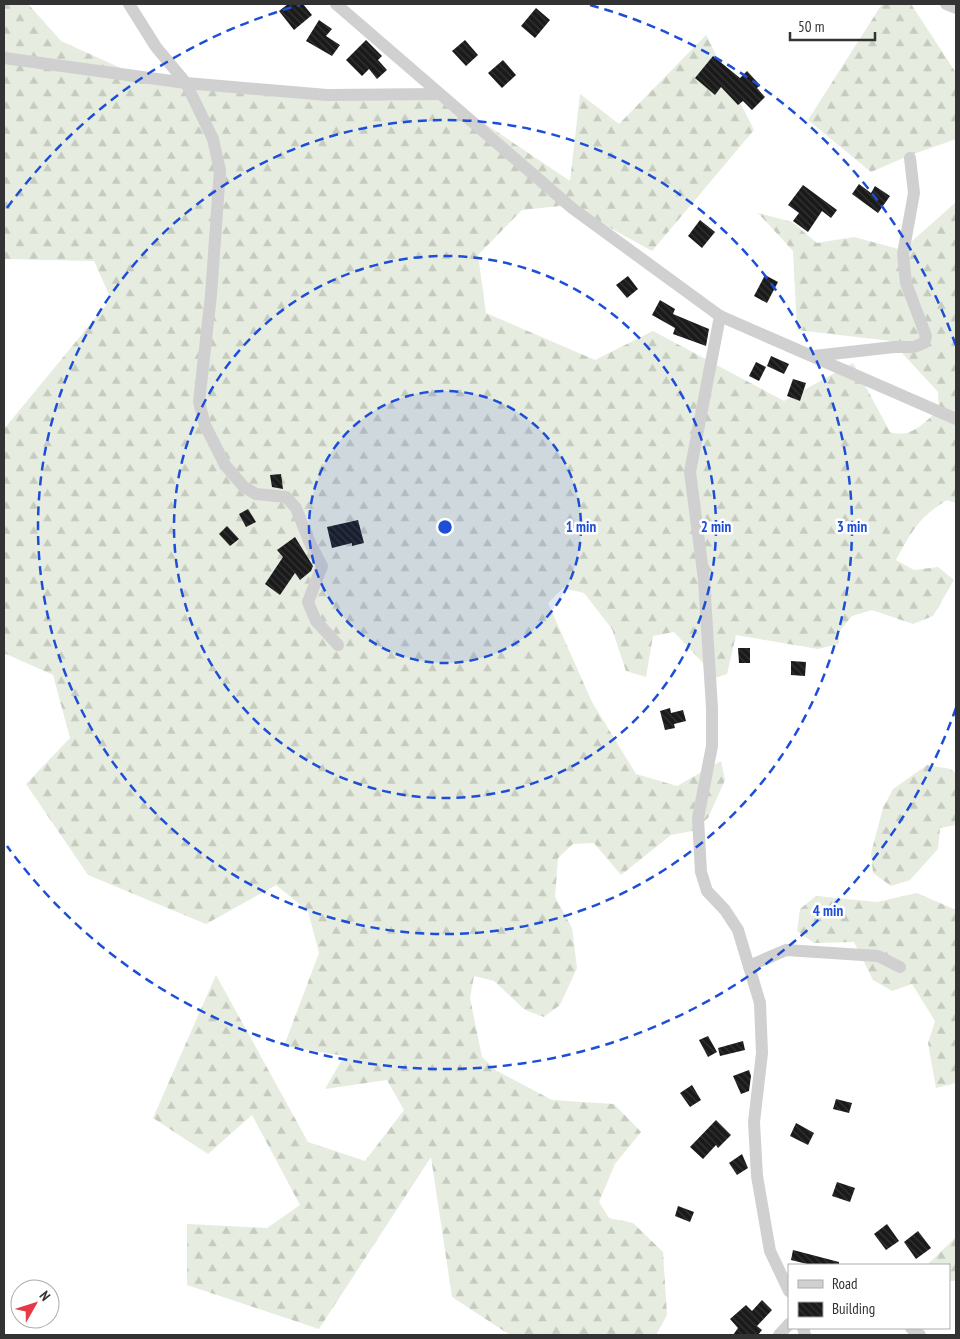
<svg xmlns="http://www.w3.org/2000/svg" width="960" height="1339" font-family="'PT Sans Narrow',sans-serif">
  <defs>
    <pattern id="forest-firs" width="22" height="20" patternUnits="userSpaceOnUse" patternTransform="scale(1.25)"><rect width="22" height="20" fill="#e6ecdf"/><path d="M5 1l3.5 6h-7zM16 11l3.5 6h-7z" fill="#c6cbc0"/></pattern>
    <pattern id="building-back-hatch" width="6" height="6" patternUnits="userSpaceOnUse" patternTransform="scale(1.25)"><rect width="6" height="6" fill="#1a1a1a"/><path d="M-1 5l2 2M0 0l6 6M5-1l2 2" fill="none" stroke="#333"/></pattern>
  </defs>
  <rect width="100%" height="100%" fill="#fff"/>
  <g fill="url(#forest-firs)">
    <path d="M4 4H28L61 41 132 73 325 92H438L570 181 580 94 619 124 706 35 754 130 652 251 569 205 522 210 478 255 486 313 595 360 653 331 784 401 853 363 890 432C911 439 923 423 939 410L938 392 891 341 797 330 793 251 758 213 792 222 817 243 854 237 902 250 956 202V503L947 500C918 518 912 531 896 560L914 570 938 567 954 580 933 616 913 624 872 610 852 616 839 632V644L818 649 736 635 727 674 706 681 703 663 674 632 653 636 646 677 626 671 612 629 584 593 563 588 548 603 592 702 636 774 677 786 721 761 725 780 708 818 692 831 671 835 621 875 594 843 573 844 558 858 555 897 572 928 577 968 560 1005 544 1017 525 1010 494 981 474 976 470 998 482 1057 497 1071 552 1100 614 1104 641 1132 615 1164 599 1202 609 1218 633 1223 663 1252 667 1315 656 1335H510L452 1297 431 1157 319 1329 187 1285V1224L267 1228 300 1205 252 1115 208 1154 153 1118 216 975 308 1142 365 1161 404 1110 387 1080 325 1089 344 1056 284 1046 319 953 308 911 276 885 206 924 88 875 26 784 70 738 53 675 4 653V429L111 299 94 261 4 259Z"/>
    <polygon points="882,4 911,4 956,73 956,139 908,156 871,172 808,120"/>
    <polygon points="927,765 950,769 956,773 956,825 940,828 938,849 910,880 891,886 873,873 871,853 883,808 893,789"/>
    <polygon points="917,893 956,910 956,1083 936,1088 928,1043 935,1021 912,984 892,991 873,980 854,942 814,943 797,931 800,909 816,896 877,902"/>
    <polygon points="956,1237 956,1281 949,1281 949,1265 927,1265"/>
  </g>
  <g fill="url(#building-back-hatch)">
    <polygon points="288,4 303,4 312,15 294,30 279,11"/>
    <polygon points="536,8 550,20 535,38 521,26"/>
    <polygon points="319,20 332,29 326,36 340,45 332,56 306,41"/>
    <polygon points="366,40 382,56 378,60 387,70 377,79 369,69 362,76 346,60"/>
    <polygon points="465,40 478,55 466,66 452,51"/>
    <polygon points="713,56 740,78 747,71 760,85 757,88 765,97 752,110 743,101 738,105 721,87 715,95 695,78"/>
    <polygon points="503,60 516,75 502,88 488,73"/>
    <polygon points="859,184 871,193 875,186 890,196 878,213 852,194"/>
    <polygon points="803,185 837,210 831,218 822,211 808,232 793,221 799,213 788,205"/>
    <polygon points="700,220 715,232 702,248 688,236"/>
    <polygon points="765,275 778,282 767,303 754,296"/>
    <polygon points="628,276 638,289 627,298 616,285"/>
    <polygon points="660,300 675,309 673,314 709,329 706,346 673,334 675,328 652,315"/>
    <polygon points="771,356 789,364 784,374 767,366"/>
    <polygon points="756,362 766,367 759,381 749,376"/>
    <polygon points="793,379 806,383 800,401 787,396"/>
    <polygon points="281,474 283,489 272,487 270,475"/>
    <polygon points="248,509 256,522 246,527 239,514"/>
    <polygon points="358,520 364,543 352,546 352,543 332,548 327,527"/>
    <polygon points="227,526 239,539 230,546 219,534"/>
    <polygon points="295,537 313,566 311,571 300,580 295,573 280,595 265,584 283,557 277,550"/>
    <polygon points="738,648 750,648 750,663 739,663"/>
    <polygon points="791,661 806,662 805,676 791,675"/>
    <polygon points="670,708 671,713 683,710 686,721 674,724 675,728 665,730 660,711"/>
    <polygon points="708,1036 717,1052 708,1057 699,1040"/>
    <polygon points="743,1041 745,1050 720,1056 718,1048"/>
    <polygon points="749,1070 751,1076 749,1091 741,1094 733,1076"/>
    <polygon points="692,1085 701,1100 690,1107 680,1093"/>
    <polygon points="836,1099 852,1103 849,1113 833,1109"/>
    <polygon points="716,1120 731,1135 718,1148 716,1145 703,1159 690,1147"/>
    <polygon points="796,1123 814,1133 808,1145 790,1136"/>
    <polygon points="742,1154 748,1168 737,1175 729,1163"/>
    <polygon points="837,1182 855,1188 850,1202 832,1196"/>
    <polygon points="678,1206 694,1212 690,1222 675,1216"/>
    <polygon points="887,1224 899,1241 886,1250 874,1234"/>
    <polygon points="918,1231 931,1248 916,1259 904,1242"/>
    <polygon points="793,1250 839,1262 839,1265 811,1265 791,1260"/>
    <polygon points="762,1300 772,1310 757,1326 762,1330 758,1335 733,1335 738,1328 730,1319 746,1305 752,1311"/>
  </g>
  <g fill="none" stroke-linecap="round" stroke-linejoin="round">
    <g stroke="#d0d0d0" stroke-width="12">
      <polyline points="129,4 156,47 186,83 213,139 220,170 211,295 199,402 205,425 225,465 244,487 256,494 286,497 296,508 310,543 322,566 308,602 316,621 338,645"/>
      <polyline points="336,4 572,208 720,316 956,419"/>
      <polyline points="946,4 956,8"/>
      <polyline points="4,58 186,83 327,95 440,94"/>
      <polyline points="720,316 690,472 704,580 712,708 712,746 698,818 701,872 707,891 725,910 738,930 760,1003 762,1053 754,1122 757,1176 770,1251 789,1291"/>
      <polyline points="814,356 894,347 914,347 924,343 926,336 906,283 903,254 914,193 910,158"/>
      <polyline points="749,966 786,950 878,956 900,967"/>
      <polyline points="803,1328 805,1335"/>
      <polyline points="911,1328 920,1335"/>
      <polyline points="779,1335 789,1324"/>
    </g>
  </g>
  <circle cx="445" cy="527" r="136" fill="#1d4ed8" fill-opacity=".12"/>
  <g fill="none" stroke="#1d4ed8" stroke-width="2.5" stroke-dasharray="9 6">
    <circle cx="445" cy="527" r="136"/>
    <circle cx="445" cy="527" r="271"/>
    <circle cx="445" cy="527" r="407"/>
    <path d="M956 708A542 542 0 0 1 7 846M7 208A542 542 0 0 1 300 5M590 5A542 542 0 0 1 956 346"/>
  </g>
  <circle cx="445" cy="527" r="8" fill="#1d4ed8" stroke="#fff" stroke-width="2.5"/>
  <g font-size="15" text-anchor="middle" font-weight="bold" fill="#1d4ed8" stroke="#fff" stroke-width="5" stroke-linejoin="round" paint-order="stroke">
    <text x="581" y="532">1 min</text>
    <text x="716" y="532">2 min</text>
    <text x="852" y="532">3 min</text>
    <text x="828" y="916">4 min</text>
  </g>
  <rect width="960" height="1339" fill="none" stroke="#333333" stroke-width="10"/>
  <rect x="788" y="1264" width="162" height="65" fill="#ffffff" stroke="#adadad"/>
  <rect x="798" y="1280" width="25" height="8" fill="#d0d0d0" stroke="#adadad"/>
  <text x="832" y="1289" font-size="15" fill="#333333">Road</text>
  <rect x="798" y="1302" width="25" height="15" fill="url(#building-back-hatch)" stroke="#adadad"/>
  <text x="832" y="1314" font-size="15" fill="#333333">Building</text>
  <g transform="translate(35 1304) rotate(51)"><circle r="24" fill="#ffffff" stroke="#adadad"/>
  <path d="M0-4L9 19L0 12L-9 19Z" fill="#e63946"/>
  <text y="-8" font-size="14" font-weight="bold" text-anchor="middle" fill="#333333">N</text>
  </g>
  <path d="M790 32v8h85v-8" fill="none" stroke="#333333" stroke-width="2.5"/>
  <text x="798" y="32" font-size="15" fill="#333333" stroke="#ffffff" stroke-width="4" paint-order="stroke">50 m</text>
</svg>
